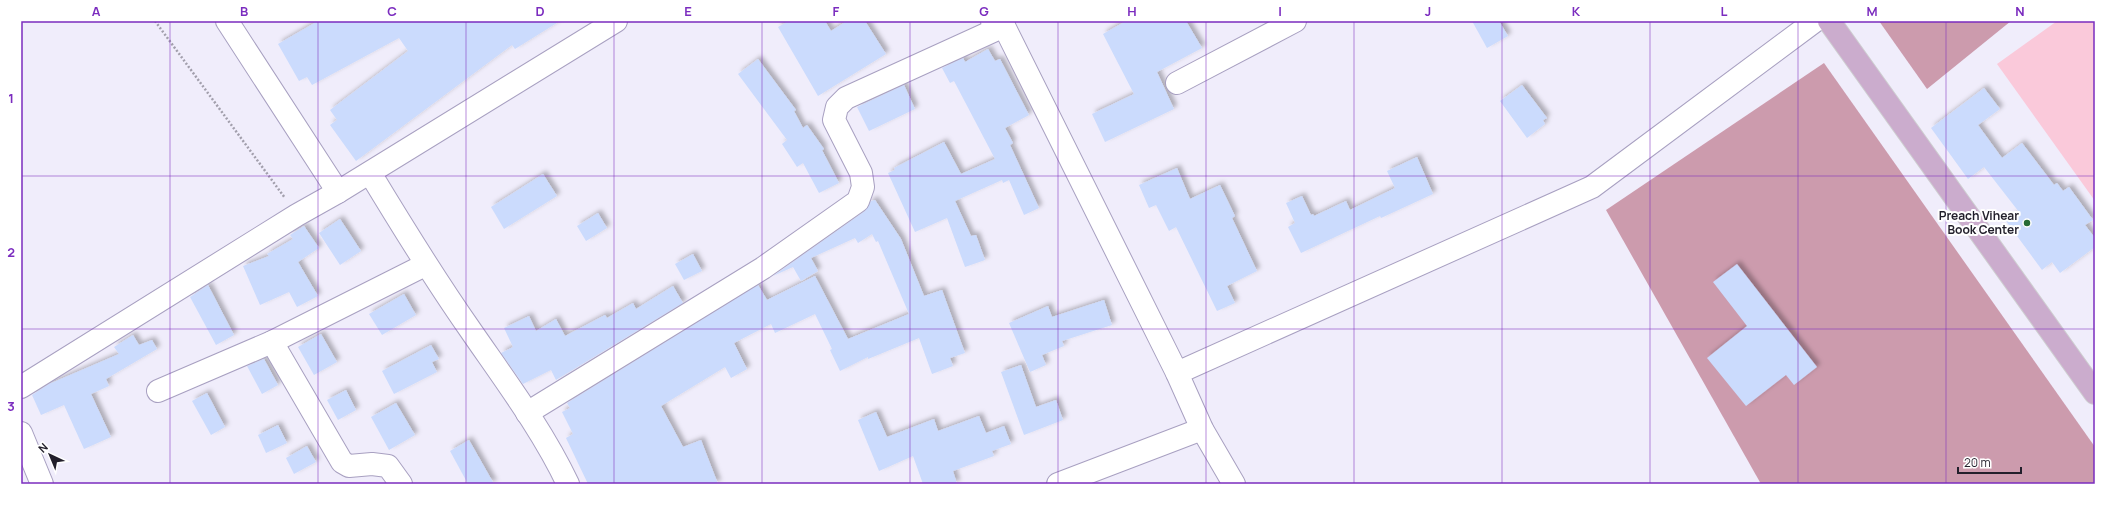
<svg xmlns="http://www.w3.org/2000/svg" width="2116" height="505" font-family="Manrope,sans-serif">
  <defs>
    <filter id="shadow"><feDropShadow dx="3.5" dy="-3.5" stdDeviation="2" flood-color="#0004"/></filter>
  </defs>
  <rect width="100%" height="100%" fill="#f0edfb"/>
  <polygon fill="#fac9da" points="2057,21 2095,21 2095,201 1997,64"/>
  <g fill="#cc9bad">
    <polygon points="1879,21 2011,21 1927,89"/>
    <polygon points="1824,63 2095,447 2095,484 1761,484 1606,210"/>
  </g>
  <g fill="#cbdbfd" filter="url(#shadow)">
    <polygon points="318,21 560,21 515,49 512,45 356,161 330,125 337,120 330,110 408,51 399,38 312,85 307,77 299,81 278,44"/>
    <polygon points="789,21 825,21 831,31 847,21 865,21 886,54 818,96 778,27"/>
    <polygon points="1126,21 1186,21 1202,48 1157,72 1174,109 1105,142 1092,114 1134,94 1103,34"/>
    <polygon points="1472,21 1499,21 1508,36 1487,48"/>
    <polygon points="988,49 995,61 1000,59 1029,115 1005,128 1013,143 1010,145 1039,208 1024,215 1009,180 1003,183 1002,180 955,201 971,236 976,235 985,260 965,267 947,218 915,232 888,173 895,170 894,168 944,142 961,174 995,159 954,81 950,83 942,68 963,58 965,62"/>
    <polygon points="758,59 796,110 794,111 803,128 807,125 824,149 822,150 839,183 819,193 803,163 797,167 782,144 787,140 738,74"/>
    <polygon points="904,85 915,109 869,131 857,107"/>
    <polygon points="1522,85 1547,118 1543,120 1545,124 1527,138 1500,101"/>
    <polygon points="1984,88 2000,109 1978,125 2002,158 2022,143 2054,185 2057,183 2063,191 2069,187 2093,220 2085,225 2095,238 2095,247 2060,273 2052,262 2042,270 2006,221 2019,212 1984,167 1968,179 1931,128"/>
    <polygon points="1417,157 1433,194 1381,218 1380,216 1301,253 1288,227 1295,223 1286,203 1302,196 1311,215 1313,214 1314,216 1346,201 1350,210 1395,188 1387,171"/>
    <polygon points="1177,168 1190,199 1220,185 1235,216 1232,218 1257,271 1227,286 1235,303 1217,311 1176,227 1169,231 1156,205 1149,208 1139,185"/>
    <polygon points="543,174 557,196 504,229 491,207"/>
    <polygon points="875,200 901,239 924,296 942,290 965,353 950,358 953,366 932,374 919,338 868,359 868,357 840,371 830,350 832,349 815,314 775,333 771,324 734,343 747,369 731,378 725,367 661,406 683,447 701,440 718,484 588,484 566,438 573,434 562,412 570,408 567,403 758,285 767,300 815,276 848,339 909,314 878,241 876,242 872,234 858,243 855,238 811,258 818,271 801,281 793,267 773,276 865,211 871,201"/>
    <polygon points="598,213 607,228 586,241 577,226"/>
    <polygon points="340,219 361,251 340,265 319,233"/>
    <polygon points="304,226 319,248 298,262 318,296 297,307 289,292 260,305 243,266 269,256 267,254 293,239 290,235"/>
    <polygon points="693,254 702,271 684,280 675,264"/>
    <polygon points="1737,264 1817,367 1794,385 1786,375 1746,406 1707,358 1747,326 1713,282"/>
    <polygon points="208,285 234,335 216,345 190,297"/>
    <polygon points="673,286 683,303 556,380 551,370 523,384 501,353 513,347 504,328 529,316 536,331 556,319 565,336 605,315 607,318 633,303 636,309"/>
    <polygon points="404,294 416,315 382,335 369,314"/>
    <polygon points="1104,300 1112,325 1062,341 1064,346 1042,355 1046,365 1030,372 1009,323 1048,306 1052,317"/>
    <polygon points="321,334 337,362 314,375 298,347"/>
    <polygon points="133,335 139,345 152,340 157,349 106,379 109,386 91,394 111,437 84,449 64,405 41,415 32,395 49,384 119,354 114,347"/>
    <polygon points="431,345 439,359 432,362 437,372 394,394 382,371"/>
    <polygon points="264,359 278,385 262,394 247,366"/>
    <polygon points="1021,365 1036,407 1056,400 1063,420 1024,435 1001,372"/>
    <polygon points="346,390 356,410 338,420 327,400"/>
    <polygon points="207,393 225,427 211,435 192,401"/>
    <polygon points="396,403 415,435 389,450 371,417"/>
    <polygon points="876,412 887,437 934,419 938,431 979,416 986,433 1004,426 1011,444 992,451 994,456 953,471 957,484 923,484 913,456 879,471 858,420"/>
    <polygon points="278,425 287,443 266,453 258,435"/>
    <polygon points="469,440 494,484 468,484 450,451"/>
    <polygon points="307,446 316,462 294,474 286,458"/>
  </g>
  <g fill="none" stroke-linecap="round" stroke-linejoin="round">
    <g stroke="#a8a0c1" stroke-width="24">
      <g id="minor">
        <polyline points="227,21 338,192"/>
        <polyline points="992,21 1004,26 1177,373 1202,429 1234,484"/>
        <polyline points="1177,83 1295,21"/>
        <path d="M370 173C402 226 434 278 469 328 504 379 542 429 568 484"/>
        <polyline points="272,342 342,462 349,466 372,464 388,466 401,484"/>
        <polyline points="1177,373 1592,187 1815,21"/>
        <polyline points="21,387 297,215 338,192 616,21"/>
        <polyline points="158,391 272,342 425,265"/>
        <polyline points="527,413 763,268 858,201 863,187 861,173 834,120 837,107 846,98 1004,26"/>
        <polyline points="21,433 42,484"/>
        <polyline points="1058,484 1202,429"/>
      </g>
    </g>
    <g stroke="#ceced0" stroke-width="24">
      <polyline id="major" points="1829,21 2095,393"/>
    </g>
    <polyline stroke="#a29fac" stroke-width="2.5" stroke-dasharray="2 2" stroke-linecap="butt" points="155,21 285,198"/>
    <use href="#minor" stroke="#fff" stroke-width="22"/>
    <use href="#major" stroke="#cbaccd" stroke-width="22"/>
  </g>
  <path fill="none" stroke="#7b2cbf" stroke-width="1" stroke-opacity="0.55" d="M170 21V484M318 21V484M466 21V484M614 21V484M762 21V484M910 21V484M1058 21V484M1206 21V484M1354 21V484M1502 21V484M1650 21V484M1798 21V484M1946 21V484M21 176H2095M21 329H2095"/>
  <circle fill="#266a35" stroke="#fff" stroke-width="1.5" cx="2027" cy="223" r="4"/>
  <g text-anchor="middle" stroke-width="4" stroke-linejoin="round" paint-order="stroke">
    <g font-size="12" font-weight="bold" fill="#221f2b" stroke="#fff" text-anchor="end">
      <text x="2019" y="220">Preach Vihear<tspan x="2019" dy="14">Book Center</tspan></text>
    </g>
  </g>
  <rect width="2116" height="505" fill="none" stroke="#ffffff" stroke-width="44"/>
  <g transform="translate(50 455) rotate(316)" stroke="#ffffff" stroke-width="3" paint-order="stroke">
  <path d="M0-3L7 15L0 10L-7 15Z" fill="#221f2b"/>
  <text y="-6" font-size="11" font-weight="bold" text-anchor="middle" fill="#221f2b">N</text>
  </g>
  <path d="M1958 467v6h63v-6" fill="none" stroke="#221f2b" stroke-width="2"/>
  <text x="1964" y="467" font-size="12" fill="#221f2b" stroke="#ffffff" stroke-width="3" paint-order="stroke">20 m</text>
  <rect x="22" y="22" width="2072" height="461" fill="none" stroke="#7b2cbf" stroke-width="1.5"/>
  <g font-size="13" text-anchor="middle" font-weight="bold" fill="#7b2cbf">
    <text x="96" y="16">A</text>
    <text x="244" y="16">B</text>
    <text x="392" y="16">C</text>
    <text x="540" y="16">D</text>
    <text x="688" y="16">E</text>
    <text x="836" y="16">F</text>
    <text x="984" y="16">G</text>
    <text x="1132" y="16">H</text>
    <text x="1280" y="16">I</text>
    <text x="1428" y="16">J</text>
    <text x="1576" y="16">K</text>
    <text x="1724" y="16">L</text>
    <text x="1872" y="16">M</text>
    <text x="2020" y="16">N</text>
    <text x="11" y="103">1</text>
    <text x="11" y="257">2</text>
    <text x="11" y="411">3</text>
  </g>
</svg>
